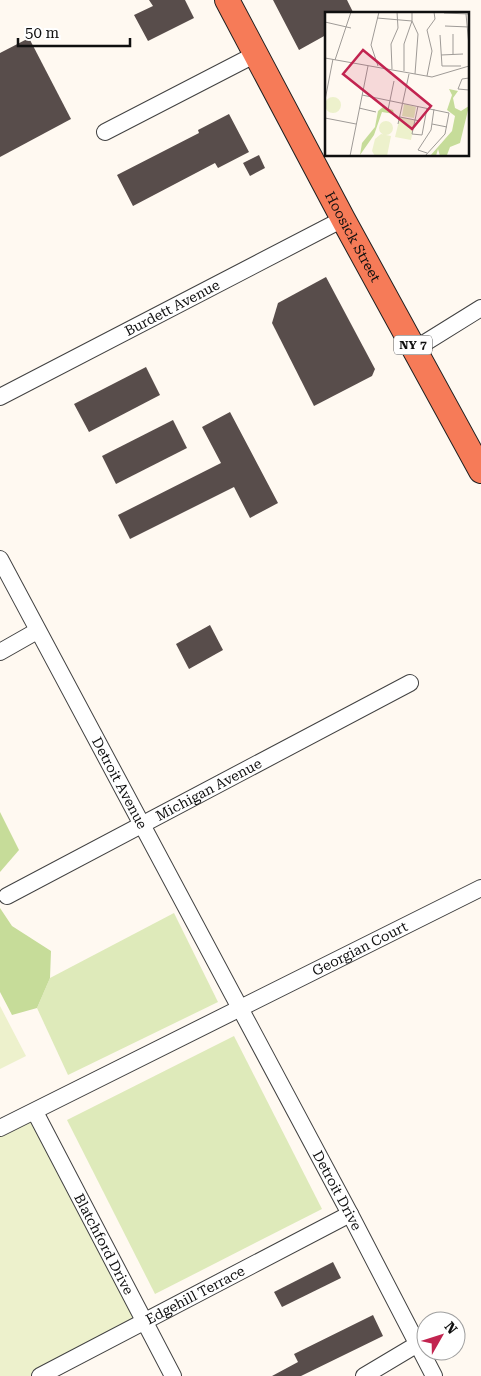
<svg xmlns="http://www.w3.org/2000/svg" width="481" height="1376" font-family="'Roboto Serif',serif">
  <rect width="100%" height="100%" fill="#fff9f1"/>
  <g fill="#deeaba">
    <polygon points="174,913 218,1002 68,1075 37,1008 50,978"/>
    <polygon points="234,1036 322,1209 155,1294 67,1120"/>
  </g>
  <g fill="#c6dc99">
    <polygon points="0,812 19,850 0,872"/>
    <polygon points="0,908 12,926 51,951 50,978 37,1008 12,1015 0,992"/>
  </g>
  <g fill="#edf1cc">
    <polygon points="0,1006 26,1056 0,1069"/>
    <polygon points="35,1112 144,1322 40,1376 0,1376 0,1128"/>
  </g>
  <g fill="#584d4b">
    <polygon points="149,0 185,0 194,18 148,41 134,15 153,6"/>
    <polygon points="273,0 347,0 354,14 326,14 326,35 299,50"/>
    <polygon points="29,38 71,119 0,157 0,53"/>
    <polygon points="229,114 249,152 218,168 215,163 133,206 117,175 199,133 198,130"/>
    <polygon points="259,155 265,168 250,176 243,163"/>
    <polygon points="326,277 375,369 372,376 314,406 272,323 278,303"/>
    <polygon points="146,367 160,395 89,432 74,404"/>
    <polygon points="230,412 278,503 250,518 234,487 130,539 118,515 221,463 202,427"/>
    <polygon points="173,420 187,448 116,484 102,456"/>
    <polygon points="210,625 223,650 189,669 176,644"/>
    <polygon points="333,1262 341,1278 282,1307 274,1292"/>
    <polygon points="373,1315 383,1336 301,1376 272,1376 298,1362 294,1354"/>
  </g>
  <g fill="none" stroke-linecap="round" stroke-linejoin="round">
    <g stroke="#424242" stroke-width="18">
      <g id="minor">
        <polyline points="105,132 256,54"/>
        <polyline points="415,349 481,308"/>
        <path id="s1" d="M0 397 343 219"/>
        <path id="s2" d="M0 559 350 1214 434 1376"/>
        <polyline points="0,652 37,631"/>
        <path id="s3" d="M7 896 410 683"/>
        <path id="s4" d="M35 1112 173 1376"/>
        <path id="s5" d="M0 1128 481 888"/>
        <path id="s6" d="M40 1376 350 1214"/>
        <polyline points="364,1376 416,1345"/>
      </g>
    </g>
    <g stroke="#202020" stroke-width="26">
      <g id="highway">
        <path id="s7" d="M227 0 343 219 481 471"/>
      </g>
    </g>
    <use href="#minor" stroke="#fff" stroke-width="16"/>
    <use href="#highway" stroke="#f67b58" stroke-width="24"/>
  </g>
  <g text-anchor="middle" stroke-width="5" stroke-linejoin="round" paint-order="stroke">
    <rect fill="#fff" stroke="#575757" stroke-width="1" x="394" y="335.5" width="38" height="19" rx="4"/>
    <g font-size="12" font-weight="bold" fill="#0f0f0f">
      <text x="413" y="349">NY 7</text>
    </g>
    <g font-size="14" fill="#0f0f0f" stroke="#fff">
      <text dy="5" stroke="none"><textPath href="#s7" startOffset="268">Hoosick Street</textPath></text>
      <text dy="5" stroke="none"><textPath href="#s1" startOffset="194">Burdett Avenue</textPath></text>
      <text dy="5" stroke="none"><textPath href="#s2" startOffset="254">Detroit Avenue</textPath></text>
      <text dy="5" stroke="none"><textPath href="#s3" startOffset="228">Michigan Avenue</textPath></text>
      <text dy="5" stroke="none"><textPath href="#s5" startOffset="402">Georgian Court</textPath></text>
      <text dy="5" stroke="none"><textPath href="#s2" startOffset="716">Detroit Drive</textPath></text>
      <text dy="5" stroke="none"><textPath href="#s4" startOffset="149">Blatchford Drive</textPath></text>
      <text dy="5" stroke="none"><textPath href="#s6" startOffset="175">Edgehill Terrace</textPath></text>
    </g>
  </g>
  <g transform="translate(325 12)">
    <rect width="144" height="144" fill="#fff9f1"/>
    <path d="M79 92 91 95 89 106 77 104Z" fill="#deeaba"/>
    <path d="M124 77 133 79 128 86 130 96 136 99 144 94 135 131 125 135 122 143 115 144 113 137 111 144H105L127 119 130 104 122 98 127 83ZM58 95 68 98 69 102 57 100 49 123 35 143 37 131 50 115 53 99Z" fill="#c6dc99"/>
    <path d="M0 93a8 8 0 1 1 16 0a8 8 0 1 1-16 0ZM75 105 90 108 86 128 70 125ZM54 116a7 7 0 1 1 14 0a7 7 0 1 1-14 0ZM56 122 66 124 62 144H50L47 139 50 127Z" fill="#edf1cc"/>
    <path fill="none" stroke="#9f9b97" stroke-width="1" d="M119 1 144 2M141 2 144 34M52 6 87 9M87 9 93 22 90 62M0 10 26 16M120 14 144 15M128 22V42M115 23 117 54H136M116 43 138 42M0 46 107 65 144 54M10 48 26 0M53 54 46 33 54 0M67 57 66 32 73 16 72 0M79 59V32L87 9V0M102 64 107 39 102 18 110 7 109 0M144 66 137 67 133 77 144 78M37 83 124 101 120 122 100 144M0 88 8 47M93 94 87 122 97 123 102 96M34 96 51 100M63 98 69 69M75 105 95 109M0 106 31 112M73 112 84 62M107 112 122 115M102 141 93 138 106 118 109 97M25 144 43 54"/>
    <path fill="#c22450" fill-opacity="0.15" stroke="#c22450" stroke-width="2.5" d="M38 38 106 94 87 117 18 62Z"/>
    <rect width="144" height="144" fill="none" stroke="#0f0f0f" stroke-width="2.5"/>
  </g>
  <g transform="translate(441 1336) rotate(51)"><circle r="24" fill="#ffffff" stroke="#9f9f9f"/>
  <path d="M0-4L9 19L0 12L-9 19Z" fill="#c22450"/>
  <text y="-8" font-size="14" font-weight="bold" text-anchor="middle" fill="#0f0f0f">N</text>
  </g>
  <path d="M18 38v8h112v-8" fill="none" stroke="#0f0f0f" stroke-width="2.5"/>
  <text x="25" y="38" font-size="15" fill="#0f0f0f" stroke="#ffffff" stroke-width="4" paint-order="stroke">50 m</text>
</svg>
